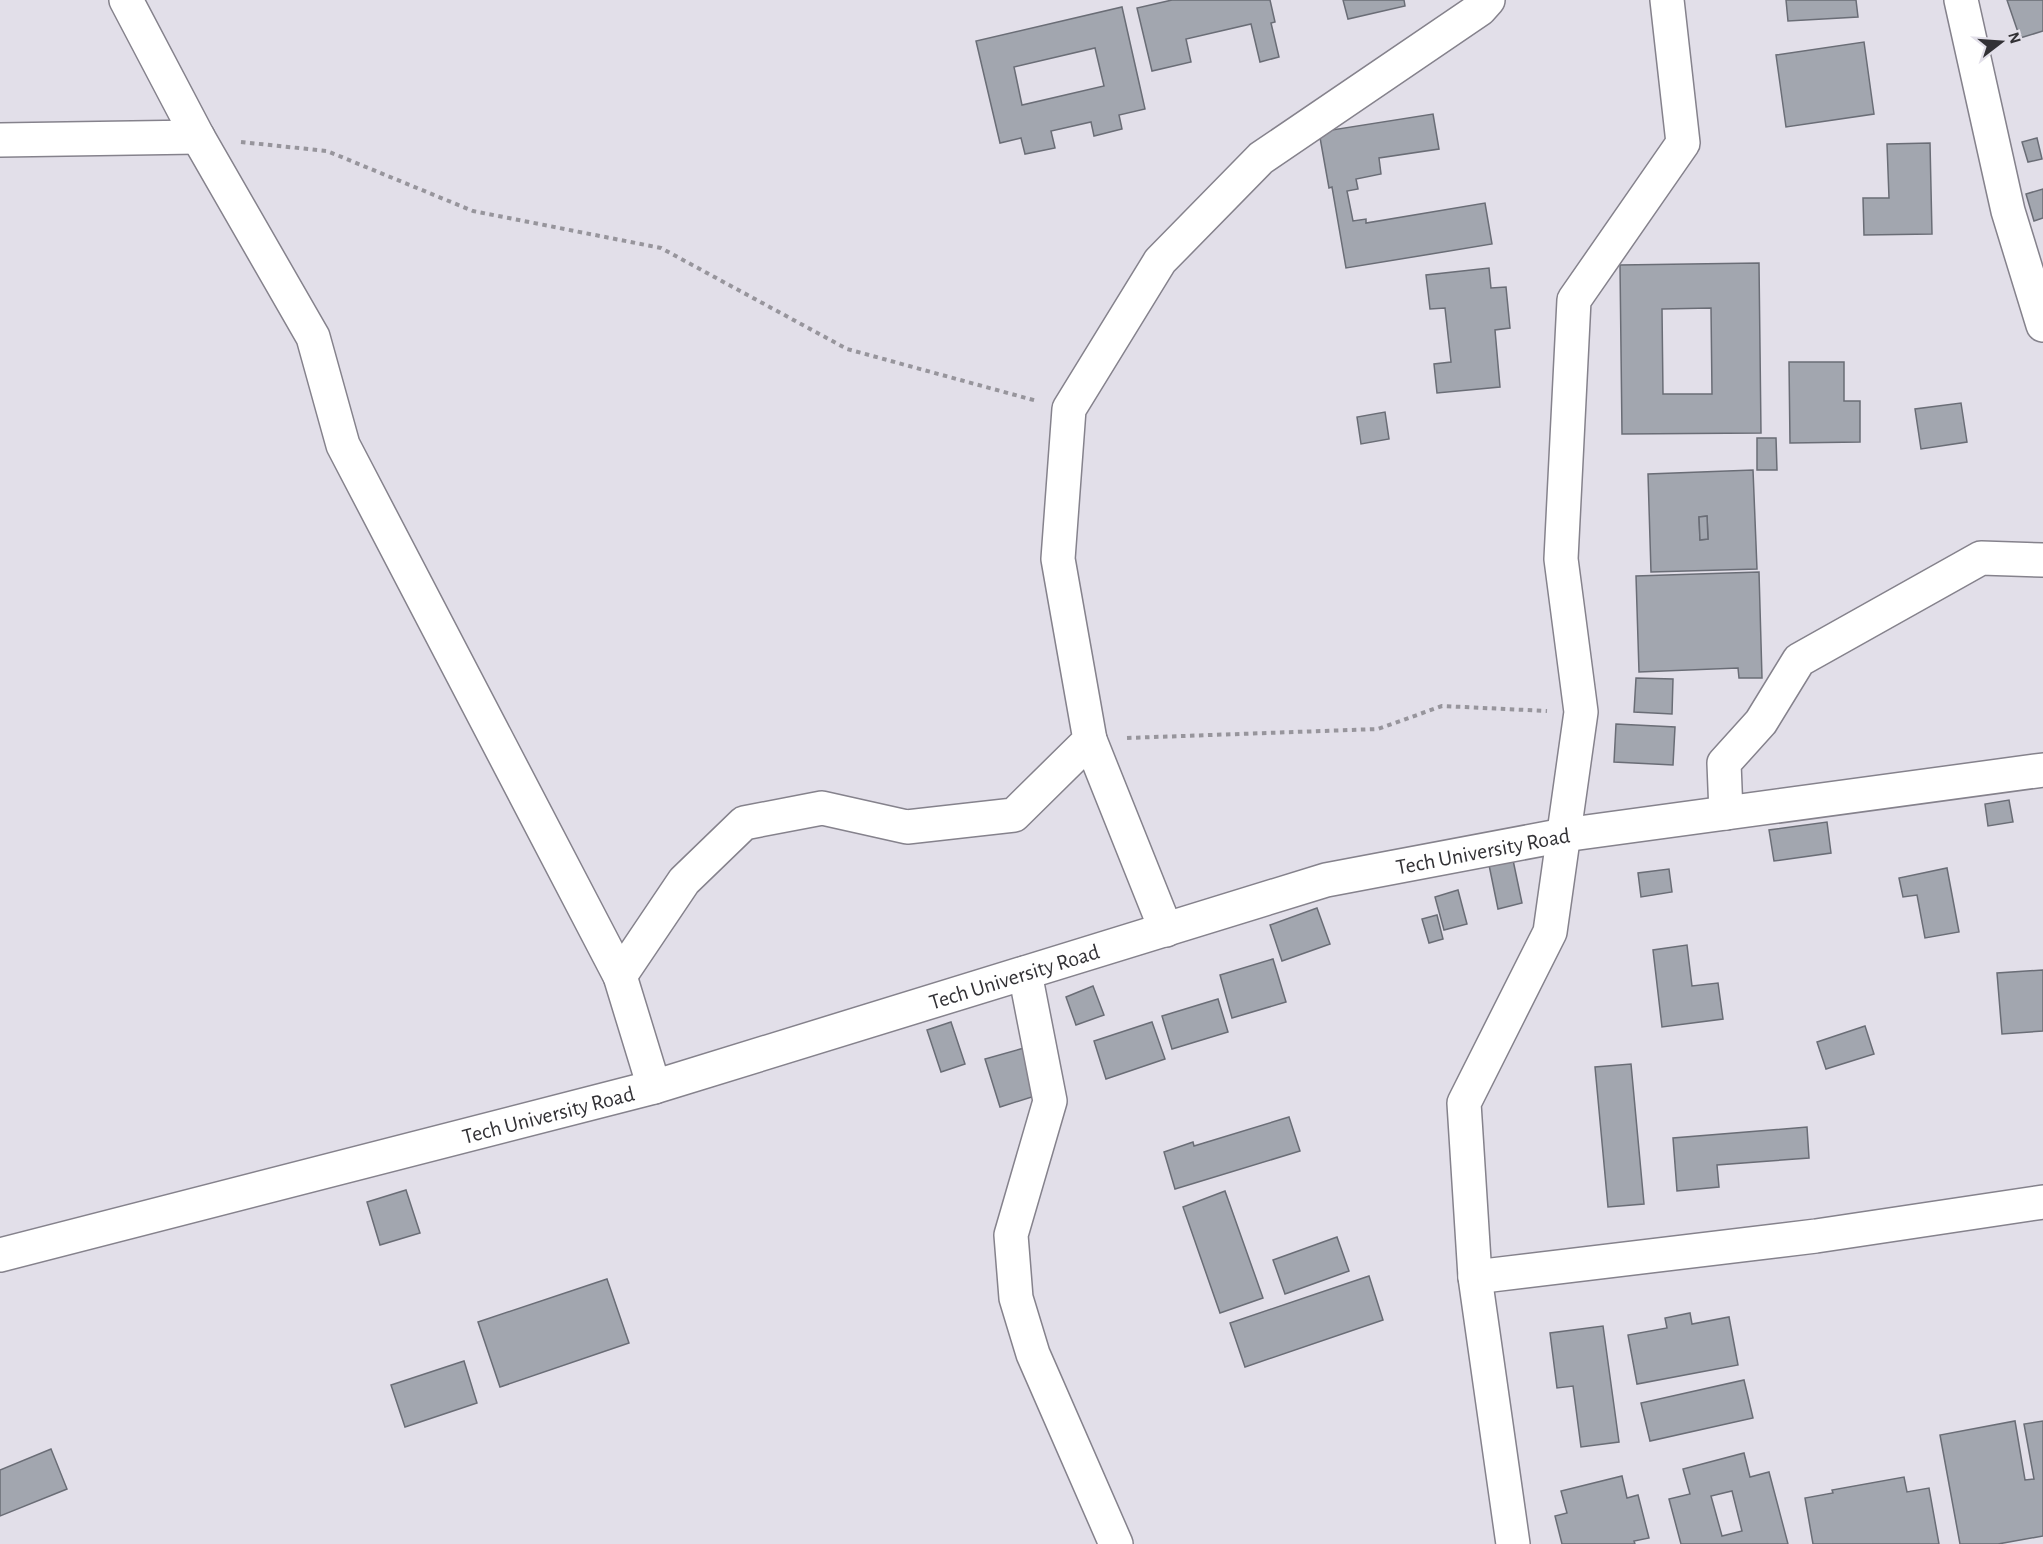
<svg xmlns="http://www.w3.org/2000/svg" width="2043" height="1544" font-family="'Alegreya Sans',sans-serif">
  <rect width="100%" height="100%" fill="#e2dfe9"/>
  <g fill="#a2a6af" stroke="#6a6d76" stroke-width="1.5" fill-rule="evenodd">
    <polygon points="1172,0 1270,0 1275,22 1271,23 1279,57 1260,62 1251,24 1186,39 1191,62 1152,71 1137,8"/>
    <polygon points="1343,0 1404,0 1405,6 1348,19"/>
    <polygon points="1786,0 1856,0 1858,17 1788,21"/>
    <polygon points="2007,0 2043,0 2043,31 2020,38"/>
    <path d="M1122 7 1145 109 1119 115 1122 129 1094 136 1091 122 1051 131 1055 148 1025 154 1021 138 1000 143 976 41ZM1095 48 1104 86 1022 105 1014 67Z"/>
    <polygon points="1864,42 1874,114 1786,127 1776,55"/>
    <polygon points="1433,114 1439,149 1379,158 1381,174 1356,179 1358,189 1347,191 1353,221 1366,219 1366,223 1485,203 1492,244 1346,268 1332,187 1329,188 1319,132"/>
    <polygon points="2037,138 2042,159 2028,162 2022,142"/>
    <polygon points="1930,143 1932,234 1864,235 1863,198 1889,198 1887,144"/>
    <polygon points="2043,189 2043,218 2034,221 2026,194"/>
    <path d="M1759 263 1761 433 1622 434 1620 265ZM1711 308 1712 394H1663L1662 309Z"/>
    <polygon points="1489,268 1491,288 1506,287 1510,328 1495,330 1500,387 1437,393 1434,364 1451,362 1445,308 1430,309 1426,275"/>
    <polygon points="1789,362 1844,362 1844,401 1860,401 1860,442 1790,443"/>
    <polygon points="1961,403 1967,442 1921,449 1915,409"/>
    <polygon points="1385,412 1389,439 1361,444 1357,417"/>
    <polygon points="1757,438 1776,438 1777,470 1757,470"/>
    <path d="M1753 470 1757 569 1651 572 1648 474ZM1707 516 1708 539 1700 540 1699 517Z"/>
    <polygon points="1707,516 1708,539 1700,540 1699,517"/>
    <polygon points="1759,572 1762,678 1739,678 1738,668 1639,672 1636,576"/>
    <polygon points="1636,678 1673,679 1672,714 1634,712"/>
    <polygon points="1616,724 1675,727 1673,765 1614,762"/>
    <polygon points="2009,800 2013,822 1988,826 1985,804"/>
    <polygon points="1827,822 1831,853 1774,861 1769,830"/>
    <polygon points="1513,860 1522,903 1498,909 1489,865"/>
    <polygon points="1947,868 1959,932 1925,938 1917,895 1903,897 1899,878"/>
    <polygon points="1669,869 1672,892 1641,897 1638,873"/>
    <polygon points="1458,890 1467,924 1444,930 1435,897"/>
    <polygon points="1317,908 1330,944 1282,961 1270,925"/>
    <polygon points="1437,915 1443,939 1429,943 1422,919"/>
    <polygon points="1687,945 1692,986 1718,983 1723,1019 1662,1027 1653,950"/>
    <polygon points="1273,959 1286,1002 1232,1018 1220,975"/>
    <polygon points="2043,970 2043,1031 2002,1034 1997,973"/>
    <polygon points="1093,986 1104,1015 1076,1025 1066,997"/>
    <polygon points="1218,999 1228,1032 1172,1049 1162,1016"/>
    <polygon points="951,1022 965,1064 941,1072 927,1030"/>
    <polygon points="1152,1022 1165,1059 1106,1079 1094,1041"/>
    <polygon points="1865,1026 1874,1054 1826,1069 1817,1042"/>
    <polygon points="1024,1048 1038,1095 1000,1107 985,1059"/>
    <polygon points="1631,1064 1644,1204 1608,1207 1595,1067"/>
    <polygon points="1289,1117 1300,1151 1175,1189 1164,1152 1193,1142 1194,1146"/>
    <polygon points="1807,1127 1809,1158 1717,1165 1719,1187 1677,1191 1673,1138"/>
    <polygon points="406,1190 420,1233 380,1245 367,1202"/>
    <polygon points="1225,1191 1263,1298 1220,1313 1183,1207"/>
    <polygon points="1337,1237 1349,1271 1285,1294 1273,1260"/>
    <polygon points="1369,1276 1383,1320 1245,1367 1230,1323"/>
    <polygon points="607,1279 629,1343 500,1387 478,1322"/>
    <polygon points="1690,1313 1692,1324 1729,1317 1738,1365 1637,1384 1628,1335 1667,1328 1665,1318"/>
    <polygon points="1603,1326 1619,1442 1581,1447 1573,1386 1557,1388 1550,1333"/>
    <polygon points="464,1361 477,1403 405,1427 391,1385"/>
    <polygon points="1744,1380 1753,1418 1650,1441 1641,1403"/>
    <polygon points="2015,1421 2025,1480 2034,1479 2024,1424 2043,1421 2043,1536 1998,1544 1960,1544 1940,1435"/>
    <polygon points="51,1449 67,1489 0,1516 0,1470"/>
    <path d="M1744 1453 1750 1477 1769 1472 1788 1544H1681L1669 1499 1690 1494 1683 1469ZM1732 1491 1742 1531 1722 1536 1711 1496Z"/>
    <polygon points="1622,1476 1627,1498 1638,1495 1649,1538 1634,1541 1635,1544 1562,1544 1555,1516 1567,1513 1561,1491"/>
    <polygon points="1904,1477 1907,1492 1929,1488 1939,1544 1813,1544 1805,1498 1833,1493 1832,1490"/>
  </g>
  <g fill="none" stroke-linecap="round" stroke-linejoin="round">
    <g stroke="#85828c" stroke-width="36">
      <g id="minor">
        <polyline points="126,0 198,137 313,337 343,445 620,976 654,1087"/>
        <polyline points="1961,0 2008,211 2043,325"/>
        <polyline points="0,140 198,137"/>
        <polyline points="1090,740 1166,930"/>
        <polyline points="1726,813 1724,763 1761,722 1799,660 1981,558 2043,560"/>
        <polyline points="1025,973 1050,1101 1011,1235 1016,1298 1033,1354 1116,1544"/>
        <polyline points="620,976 684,881 744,823 822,808 907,827 1014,815 1090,740 1058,559 1069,409 1160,261 1261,158 1480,9 1488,0"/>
        <path id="s1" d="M0 1255 654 1087 1326 880 1564 835 2043 770"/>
        <polyline points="1475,1277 1816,1236 2043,1202"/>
        <polyline points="1513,1544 1475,1277 1464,1103 1550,932 1581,712 1561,559 1574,300 1683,143 1667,0"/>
      </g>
    </g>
    <g stroke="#97959c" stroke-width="4" stroke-dasharray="4.5 4.5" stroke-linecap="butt">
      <polyline points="241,142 327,151 473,211 661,248 847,349 1037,401"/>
      <polyline points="1127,738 1378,729 1442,706 1547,711"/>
    </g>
    <use href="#minor" stroke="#fff" stroke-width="33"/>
  </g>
  <g text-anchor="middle" stroke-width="4.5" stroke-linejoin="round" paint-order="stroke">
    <g font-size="22" fill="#323135" stroke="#e2dfe9">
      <text dy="8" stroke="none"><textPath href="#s1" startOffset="1538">Tech University Road</textPath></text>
      <text dy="8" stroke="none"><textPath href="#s1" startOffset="1052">Tech University Road</textPath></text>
      <text dy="8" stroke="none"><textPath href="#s1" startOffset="566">Tech University Road</textPath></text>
    </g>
  </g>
  <g transform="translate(2001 42) rotate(73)" stroke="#e2dfe9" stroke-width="4.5" paint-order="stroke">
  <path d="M0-4.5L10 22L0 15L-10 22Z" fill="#323135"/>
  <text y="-9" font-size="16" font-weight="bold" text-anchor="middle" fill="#323135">N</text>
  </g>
</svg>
